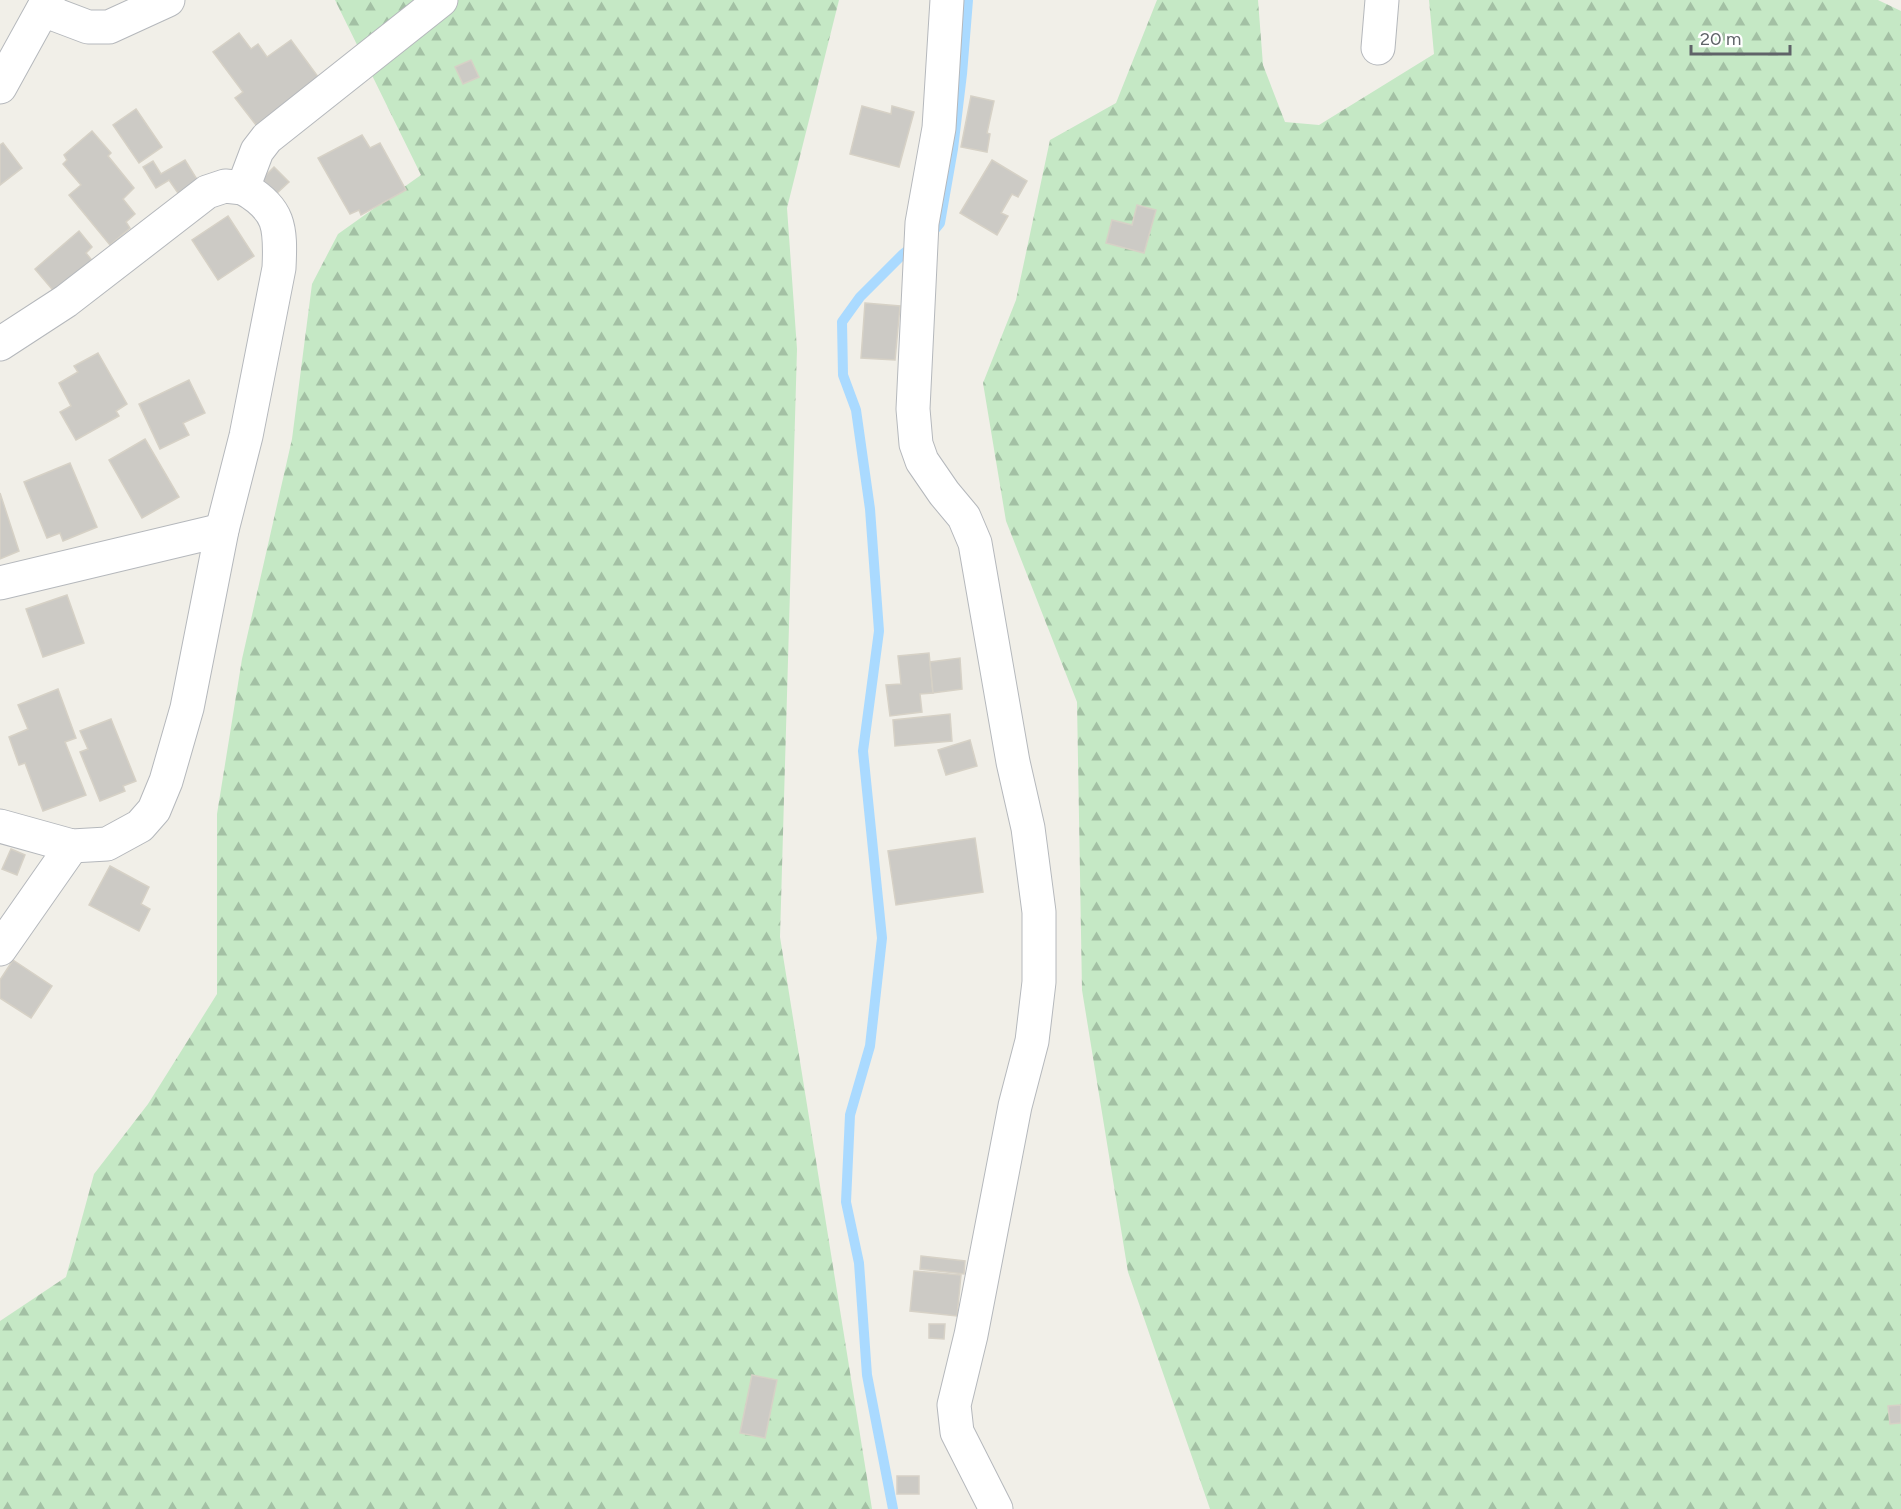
<svg xmlns="http://www.w3.org/2000/svg" width="1901" height="1509" font-family="Figtree,sans-serif">
  <defs>
    <pattern id="forest-firs" width="22" height="20" patternUnits="userSpaceOnUse" patternTransform="scale(1.5)"><rect width="22" height="20" fill="#c5e8c5"/><path d="M5 1l3.5 6h-7zM16 11l3.5 6h-7z" fill="#a3c0a4"/></pattern>
  </defs>
  <rect width="100%" height="100%" fill="#f1efe8"/>
  <g fill="url(#forest-firs)">
    <polygon points="335,0 839,0 787,208 797,349 780,937 872,1509 0,1509 0,1321 66,1277 94,1174 148,1104 217,994 217,814 242,659 292,439 312,284 338,234 421,175"/>
    <polygon points="1157,0 1258,0 1263,65 1285,122 1319,125 1434,54 1429,0 1878,0 1901,11 1901,1509 1210,1509 1128,1272 1082,990 1077,702 1006,521 983,383 1016,300 1050,140 1116,103"/>
  </g>
  <g fill="none" stroke-linecap="round" stroke-linejoin="round">
    <g stroke="#aadaff" stroke-width="10">
      <polyline points="931,234 940,223 953,149 962,74 968,0"/>
      <polyline points="893,1509 867,1375 859,1263 846,1202 850,1115 870,1046 882,938 863,751 879,631 870,509 856,410 843,375 842,322 860,297 903,254 915,245"/>
    </g>
  </g>
  <g fill="#cccac5" stroke="#d6d1c6" stroke-width="1.5">
    <polygon points="239,33 251,49 258,44 267,57 291,40 319,78 256,125 235,98 243,92 213,52"/>
    <polygon points="471,60 479,77 463,84 455,67"/>
    <polygon points="971,96 994,101 987,133 990,134 987,152 961,147"/>
    <polygon points="862,106 891,114 892,106 914,112 899,167 850,154"/>
    <polygon points="136,109 162,147 139,163 113,125"/>
    <polygon points="92,131 111,153 108,156 134,188 123,199 135,214 126,222 130,228 110,245 69,195 81,185 63,164 67,160 64,155"/>
    <polygon points="362,135 370,148 380,143 406,190 361,215 359,210 350,214 318,158"/>
    <polygon points="3,143 22,168 0,185 0,145"/>
    <polygon points="185,160 198,181 178,193 169,180 156,188 143,167 153,161 161,174"/>
    <polygon points="992,160 1027,181 1018,197 1012,194 1001,213 1008,216 997,235 960,213"/>
    <polygon points="274,167 289,182 275,195 261,180"/>
    <polygon points="1137,205 1156,210 1144,253 1106,243 1112,220 1132,225"/>
    <polygon points="228,216 254,256 218,280 192,240"/>
    <polygon points="79,231 92,247 86,253 94,263 57,295 35,269"/>
    <polygon points="865,303 900,306 895,360 861,358"/>
    <polygon points="98,353 127,404 116,411 119,416 76,440 60,412 71,406 59,383 78,372 74,366"/>
    <polygon points="189,380 205,413 183,423 189,435 160,449 139,404"/>
    <polygon points="145,439 179,497 142,518 109,460"/>
    <polygon points="70,463 97,527 63,541 60,533 47,538 24,482"/>
    <polygon points="0,493 19,551 0,559"/>
    <polygon points="67,595 84,643 43,657 26,609"/>
    <polygon points="929,653 933,693 920,694 922,712 890,716 886,685 901,684 898,656"/>
    <polygon points="960,658 962,689 933,693 930,662"/>
    <polygon points="58,689 76,738 65,742 86,795 43,811 25,763 19,765 9,737 28,729 18,705"/>
    <polygon points="950,714 952,741 895,746 893,720"/>
    <polygon points="111,719 136,781 123,786 125,791 100,801 80,752 88,749 80,731"/>
    <polygon points="970,740 977,766 946,775 938,750"/>
    <polygon points="975,838 983,892 896,905 888,851"/>
    <polygon points="11,849 25,855 17,875 2,869"/>
    <polygon points="110,866 149,887 141,904 150,909 139,931 89,905"/>
    <polygon points="13,960 52,986 31,1018 0,998 0,980"/>
    <polygon points="921,1256 965,1261 964,1274 920,1269"/>
    <polygon points="914,1271 961,1275 957,1316 910,1311"/>
    <polygon points="929,1324 945,1324 944,1339 929,1338"/>
    <polygon points="752,1375 777,1380 765,1438 740,1433"/>
    <polygon points="1901,1405 1901,1423 1890,1424 1888,1406"/>
    <rect x="897" y="1476" width="22" height="18"/>
  </g>
  <g fill="none" stroke-linecap="round" stroke-linejoin="round">
    <g stroke="#b5b8bc" stroke-width="35">
      <g id="minor">
        <polyline points="947,0 939,128 922,223 913,409 916,444 922,461 944,493 964,517 975,543 1013,762 1028,828 1039,912 1039,982 1032,1041 1015,1106 971,1335 954,1405 957,1432 996,1509"/>
        <polyline points="43,10 88,27 109,27 168,0"/>
        <polyline points="1378,48 1382,0"/>
        <polyline points="0,87 48,0"/>
        <polyline points="0,344 66,301 207,192 225,186 243,188 257,151 267,138 441,0"/>
        <polyline points="0,583 222,530"/>
        <path d="M0 826 72 846 107 844 140 826 154 810 166 781 187 708 222 530 246 436 279 268C281 227 280 209 243 188"/>
        <polyline points="0,949 72,846"/>
      </g>
    </g>
    <use href="#minor" stroke="#fff" stroke-width="33"/>
  </g>
  <path d="M1691 45v9h99v-9" fill="none" stroke="#5f6368" stroke-width="3"/>
  <text x="1700" y="45" font-size="18" fill="#5f6368" stroke="#ffffff" stroke-width="4.5" paint-order="stroke">20 m</text>
</svg>
